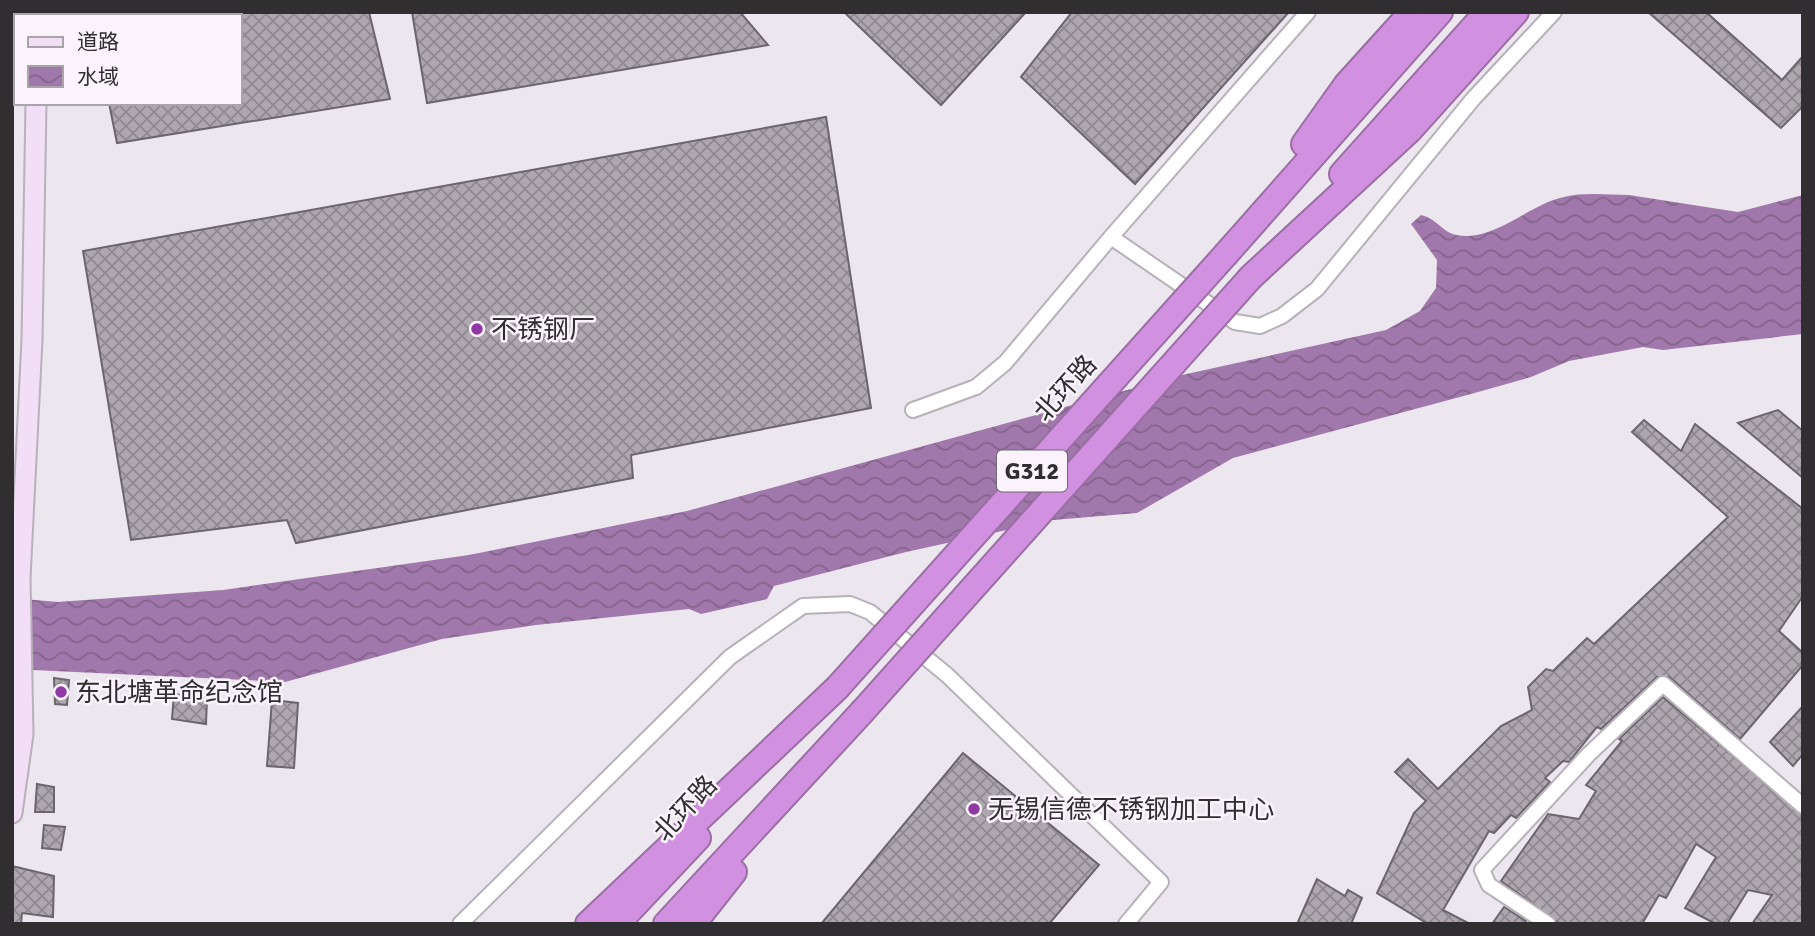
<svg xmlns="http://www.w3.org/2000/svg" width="1815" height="936" font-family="Signika,'Noto Sans SC',sans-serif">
  <defs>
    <pattern id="water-waves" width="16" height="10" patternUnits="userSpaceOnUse" patternTransform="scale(1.75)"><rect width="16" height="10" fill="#a178ab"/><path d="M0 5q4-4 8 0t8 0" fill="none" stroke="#84638c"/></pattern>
    <pattern id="building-cross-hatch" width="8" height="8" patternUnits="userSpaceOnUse" patternTransform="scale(1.75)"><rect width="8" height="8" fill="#aea7af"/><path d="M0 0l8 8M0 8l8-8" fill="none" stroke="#8e888f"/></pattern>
  </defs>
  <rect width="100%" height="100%" fill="#ece6ee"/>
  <path fill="url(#water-waves)" d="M1629 195 1738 212 1803 195V334L1663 350 1643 347 1569 361 1531 377 1471 394 1233 458 1137 513 1053 520 906 552 774 586 767 599 701 614 689 609 536 625 442 639 285 682 12 669V598L58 602 223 590 469 555 687 511 1182 375 1386 330 1420 311 1436 288 1437 260 1411 224 1421 215C1441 220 1442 237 1468 236 1503 234 1531 204 1564 197 1584 192 1609 195 1629 195Z"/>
  <g fill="url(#building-cross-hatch)" stroke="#6b656c" stroke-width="2">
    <polygon points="240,12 369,12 390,99 117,143 109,103 240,103"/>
    <polygon points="412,12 740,12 768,45 427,103"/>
    <polygon points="844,12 1026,12 941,105"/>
    <polygon points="1072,12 1289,12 1135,184 1021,77"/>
    <polygon points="1648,12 1706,12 1782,80 1803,56 1803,106 1781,128"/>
    <polygon points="826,117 871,408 631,455 633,478 296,543 287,520 131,540 83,251"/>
    <polygon points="1778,410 1803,431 1803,478 1738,423"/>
    <polygon points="1644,420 1681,451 1695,424 1803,509 1803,596 1779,631 1803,653 1803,665 1740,739 1669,677 1657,677 1601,729 1597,727 1569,762 1563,761 1545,778 1550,782 1516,818 1511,815 1494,833 1489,831 1443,910 1470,924 1428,924 1377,893 1414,813 1426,801 1395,772 1408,759 1438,789 1501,726 1532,710 1528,687 1546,669 1553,671 1587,638 1594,644 1728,517 1632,432"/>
    <polygon points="54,678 69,680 67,705 55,704"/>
    <polygon points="174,694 207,698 206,724 172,719"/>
    <polygon points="1663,697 1803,815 1803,924 1752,924 1772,895 1748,890 1727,924 1716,924 1685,908 1716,857 1696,844 1666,898 1659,895 1642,924 1560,924 1501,881 1548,814 1579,819 1596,791 1586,785 1622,741 1619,739"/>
    <polygon points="272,700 298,703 294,768 267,766"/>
    <polygon points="1803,706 1803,754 1793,766 1770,742"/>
    <polygon points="963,753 1099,865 1049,924 821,924"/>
    <polygon points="37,784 54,787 54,812 35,812"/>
    <polygon points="44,825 65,827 61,850 42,848"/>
    <polygon points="12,866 54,876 53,917 22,913 21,924 12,924"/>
    <polygon points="1317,879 1345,896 1348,890 1362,898 1351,924 1297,924"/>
    <polygon points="1504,907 1526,921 1525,924 1492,924"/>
  </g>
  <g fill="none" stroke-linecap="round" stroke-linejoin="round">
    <g stroke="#b7b1b9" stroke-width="18">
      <g id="street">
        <polyline points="1111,237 1235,322 1260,326 1282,316 1317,289 1473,99 1554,12"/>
        <polyline points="913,410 976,387 1005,363 1111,237 1308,12"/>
        <polyline points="460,924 730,657 803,606 850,604 870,612 947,675 1161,882 1126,924"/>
        <polyline points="1548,924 1489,885 1482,870 1589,754 1663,684 1803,806"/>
      </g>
    </g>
    <g stroke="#b7b1b9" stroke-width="23">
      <g id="secondary">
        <polyline points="31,12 32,16"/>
        <polyline points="12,813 23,734 20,578 32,340 36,103"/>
      </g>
    </g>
    <g stroke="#996ea3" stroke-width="28">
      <g id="highway">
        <polyline points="1304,144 1346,85 1412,12"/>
        <polyline points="1342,174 1487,12"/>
        <polyline points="1227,253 1440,12"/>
        <polyline points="1251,277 1410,130 1516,12"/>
        <polyline points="588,924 837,688"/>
        <polyline points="617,924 698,838"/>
        <polyline points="666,924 862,712"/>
        <polyline points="693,924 734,872"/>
      </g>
    </g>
    <use href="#street" stroke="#fff" stroke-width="14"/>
    <use href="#secondary" stroke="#f2def6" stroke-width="19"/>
    <use href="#highway" stroke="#d290e1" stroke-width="24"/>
    <g stroke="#996ea3" stroke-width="28" stroke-linecap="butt">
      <g id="highway-bridge">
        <polyline points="837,688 1227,253"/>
        <polyline points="862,712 1251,277"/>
      </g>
    </g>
    <use href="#highway-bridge" stroke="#d290e1" stroke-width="24"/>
  </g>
  <g fill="#9038a4" stroke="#faf3fb" stroke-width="2.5">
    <circle cx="477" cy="329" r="7"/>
    <circle cx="61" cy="692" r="7"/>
    <circle cx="974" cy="809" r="7"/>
  </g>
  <g text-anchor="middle" stroke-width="5" stroke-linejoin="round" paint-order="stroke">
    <rect fill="#faf3fb" stroke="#6d696e" stroke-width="2" x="997" y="450.5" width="70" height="41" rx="5"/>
    <g font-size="24" font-weight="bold" fill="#302e31">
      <text x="1032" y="479">G312</text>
    </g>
    <g font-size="26" fill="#302e31" stroke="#faf3fb" text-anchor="start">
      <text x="491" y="338">不锈钢厂</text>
      <text x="75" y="701">东北塘革命纪念馆</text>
      <text x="988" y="818">无锡信德不锈钢加工中心</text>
    </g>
    <g font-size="26" fill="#302e31" stroke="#faf3fb">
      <text transform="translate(1065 388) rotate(-48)" y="9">北环路</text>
      <text transform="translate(685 808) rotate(-47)" y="9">北环路</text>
    </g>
  </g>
  <rect width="1815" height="936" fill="none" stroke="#302e31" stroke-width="28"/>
  <rect x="14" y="14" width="228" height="91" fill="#faf3fb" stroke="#a9a4aa" stroke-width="2"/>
  <rect x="28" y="37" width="35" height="10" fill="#f2def6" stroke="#a9a4aa" stroke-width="2"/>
  <text x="77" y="49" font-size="21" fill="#302e31">道路</text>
  <rect x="28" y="66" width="35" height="21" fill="url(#water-waves)" stroke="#a9a4aa" stroke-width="2"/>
  <text x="77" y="84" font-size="21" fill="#302e31">水域</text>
</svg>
